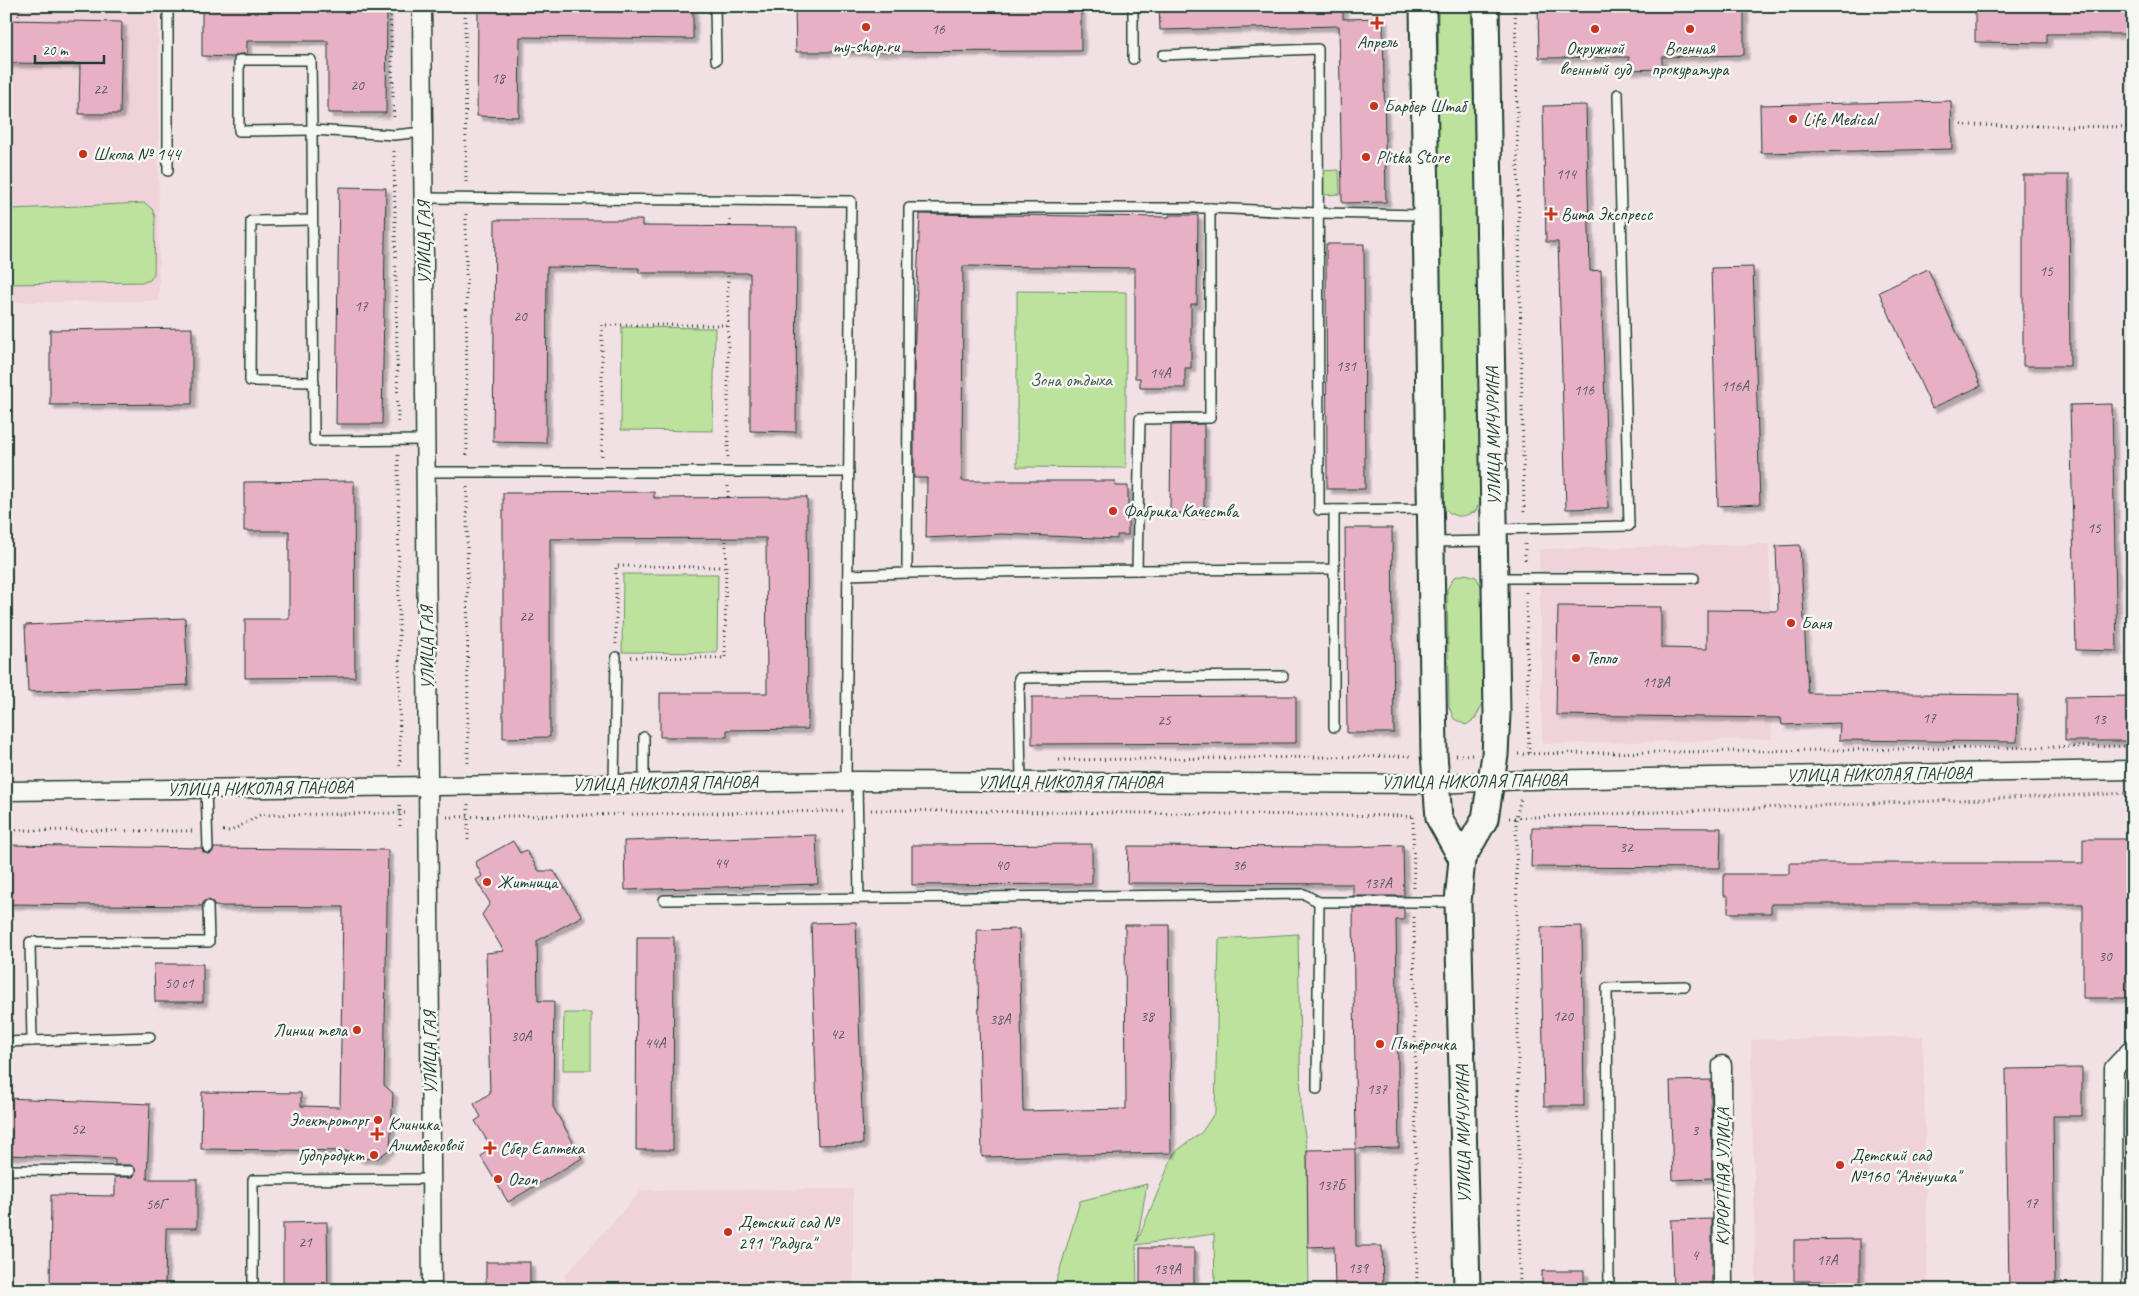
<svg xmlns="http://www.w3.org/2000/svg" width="2139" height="1296" font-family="Caveat,sans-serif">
  <defs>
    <filter id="shadow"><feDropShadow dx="4.5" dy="4.5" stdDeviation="1" flood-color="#0004"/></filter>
  </defs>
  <rect width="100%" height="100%" fill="#f2e1e4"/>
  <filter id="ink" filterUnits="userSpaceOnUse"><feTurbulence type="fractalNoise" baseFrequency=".02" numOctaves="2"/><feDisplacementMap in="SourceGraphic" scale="10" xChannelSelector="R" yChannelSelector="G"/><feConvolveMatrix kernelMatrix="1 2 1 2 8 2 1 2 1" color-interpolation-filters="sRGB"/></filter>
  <g filter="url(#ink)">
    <g fill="#efd2da">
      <polygon points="6,6 158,6 159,301 6,302"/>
      <polygon points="1769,544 1772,739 1542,744 1539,549"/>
      <polygon points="1923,1036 1928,1290 1756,1290 1751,1040"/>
      <polygon points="853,1189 853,1290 565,1290 565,1275 642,1190"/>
    </g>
    <g fill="#bce29d" stroke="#6e9068">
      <path d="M1438 6H1471L1483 498 1475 512C1457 519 1452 518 1440 502Z"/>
      <polygon points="1339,170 1340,194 1323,195 1322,171"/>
      <polygon points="145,203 152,209 155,217 154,274 150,280 144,282 6,284 6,212 12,209"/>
      <polygon points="1017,291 1126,292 1126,468 1017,467"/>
      <polygon points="622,327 715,328 713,431 621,430"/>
      <polygon points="623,574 718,574 717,653 622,652"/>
      <polygon points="1466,574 1476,577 1483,589 1484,701 1475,719 1466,725 1454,719 1449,707 1447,589 1454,577"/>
      <polygon points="1298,934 1301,1109 1307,1150 1309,1290 1215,1290 1214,1234 1136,1245 1137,1290 1054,1290 1080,1201 1147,1184 1137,1242 1174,1153 1202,1132 1215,1112 1219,939"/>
      <polygon points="564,1013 591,1013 591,1070 563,1070"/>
    </g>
    <g fill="#e8b0c4" stroke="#1f3d34" filter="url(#shadow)">
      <polygon points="202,6 387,6 386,113 328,113 328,41 247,41 247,54 239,54 234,57 202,56"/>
      <polygon points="478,6 693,6 693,39 520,37 519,117 477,116"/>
      <polygon points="795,6 1081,6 1081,51 796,52"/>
      <polygon points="1159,6 1343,6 1343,19 1383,18 1386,202 1342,203 1339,26 1160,30"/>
      <polygon points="1538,6 1744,6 1744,55 1662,57 1662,69 1628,70 1629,57 1539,58"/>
      <polygon points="1975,6 2133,6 2133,34 2047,34 2047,43 1975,42"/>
      <polygon points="6,20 122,22 120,114 79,114 80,64 6,63"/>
      <polygon points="1951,101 1952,149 1761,153 1760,105"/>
      <polygon points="1586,105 1590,271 1601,270 1608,508 1566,509 1558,242 1546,242 1543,106"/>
      <polygon points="2023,175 2069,175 2070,366 2023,366"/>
      <polygon points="339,187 386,188 382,424 336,424"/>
      <polygon points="920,214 1169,217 1169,215 1198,215 1197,304 1191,304 1191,368 1185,368 1185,388 1140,388 1140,378 1135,378 1135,268 963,266 962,481 1115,481 1115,486 1128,486 1128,535 1117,535 1117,539 1002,534 926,538 927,478 914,478 914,359"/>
      <polygon points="495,220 642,220 642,226 797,227 796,432 750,431 750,273 639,273 639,268 547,267 546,443 493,442"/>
      <polygon points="1326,244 1364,244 1365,489 1327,489"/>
      <polygon points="1753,267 1760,504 1718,506 1711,268"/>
      <polygon points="1928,269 1981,386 1932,408 1879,292"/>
      <polygon points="192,328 192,404 50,405 50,330"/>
      <polygon points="2112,404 2117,651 2076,650 2070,405"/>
      <polygon points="1204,424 1204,513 1170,513 1171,425"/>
      <polygon points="354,481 355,677 245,678 245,619 289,619 289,531 244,531 244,482"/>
      <polygon points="654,492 654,498 807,497 808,729 727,730 727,737 660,737 660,693 767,693 766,538 550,539 550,737 503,738 503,493"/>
      <polygon points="1345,528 1392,528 1394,733 1347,733"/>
      <polygon points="1800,545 1808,693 2018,695 2017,742 1839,740 1840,723 1782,725 1781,718 1556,715 1558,606 1661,607 1661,648 1707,649 1707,610 1778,611 1776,546"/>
      <polygon points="185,618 188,685 28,692 25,625"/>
      <polygon points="1296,696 1296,743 1032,744 1032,697"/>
      <polygon points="2133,696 2133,741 2065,741 2065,697"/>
      <polygon points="1532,827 1721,828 1720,868 1531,867"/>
      <polygon points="816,835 818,884 625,890 624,841"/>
      <polygon points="2083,839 2133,839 2133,906 2129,906 2128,998 2083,998 2083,904 1771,904 1771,913 1728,913 1728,896 1724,896 1724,874 1789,874 1789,863 2083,863"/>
      <polygon points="513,841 520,853 526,850 539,871 554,871 582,916 537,941 538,1001 554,1001 553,1107 582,1158 508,1202 481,1157 490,1145 475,1121 481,1117 474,1104 490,1093 486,953 504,951 482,915 490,903 476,880 482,876 475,862"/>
      <polygon points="1092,844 1092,884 912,885 912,845"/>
      <polygon points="6,845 202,848 203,852 208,854 212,853 214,848 388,850 384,1085 393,1093 390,1149 378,1158 359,1159 349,1151 201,1149 202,1092 301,1093 301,1106 340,1107 343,907 214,906 213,902 208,900 204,901 202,906 6,904"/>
      <polygon points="1403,845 1404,896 1353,896 1353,884 1127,883 1128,846 1352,847"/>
      <polygon points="1353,908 1404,908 1404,920 1396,920 1399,1148 1356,1149"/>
      <polygon points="856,922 863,1144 818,1145 811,923"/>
      <polygon points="1125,925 1169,925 1171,1153 982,1157 977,930 1019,929 1023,1111 1126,1109"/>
      <polygon points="1582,926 1584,1106 1544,1106 1541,927"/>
      <polygon points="637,937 674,937 673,1150 636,1150"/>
      <polygon points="154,964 203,964 203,1002 155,1002"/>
      <polygon points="2082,1068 2082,1116 2053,1116 2055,1290 2009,1290 2006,1069"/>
      <polygon points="1711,1080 1712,1178 1673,1180 1670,1081"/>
      <polygon points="6,1098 150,1104 147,1179 197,1179 197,1228 166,1228 165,1290 50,1290 51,1195 115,1196 115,1177 133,1177 136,1171 131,1165 115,1165 115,1159 6,1155"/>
      <polygon points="1355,1149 1356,1246 1382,1246 1383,1290 1335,1290 1334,1246 1308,1247 1307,1150"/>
      <polygon points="1712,1219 1712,1290 1673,1290 1671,1220"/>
      <polygon points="327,1222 328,1290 283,1290 283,1223"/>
      <polygon points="1860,1239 1860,1290 1838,1290 1838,1281 1794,1281 1794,1240"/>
      <rect x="1140" y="1248" width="54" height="42"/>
      <rect x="486" y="1262" width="44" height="28"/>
      <rect x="1542" y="1271" width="42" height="19"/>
    </g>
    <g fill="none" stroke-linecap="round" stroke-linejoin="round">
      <g stroke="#1f3d34" stroke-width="12">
        <g id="lane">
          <polyline points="168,6 168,171"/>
          <polyline points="715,6 716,60"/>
          <polyline points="1133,6 1133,59"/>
          <polyline points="1163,55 1318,49 1319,510 1428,509"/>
          <polygon points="239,60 311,60 312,130 239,131"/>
          <polyline points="423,132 394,135 312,130 314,441 426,440"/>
          <polyline points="423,198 851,201 846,781"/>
          <polyline points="312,220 251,221 250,381 314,382"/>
          <polyline points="426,472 849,472"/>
          <polyline points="1495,529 1629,526 1618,94"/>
          <polyline points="1432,542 1492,541"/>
          <polyline points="1334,569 1334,727"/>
          <polyline points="1137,570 1334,569 1334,510"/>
          <polyline points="907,573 1137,570 1140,419 1210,418 1210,208"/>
          <polyline points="848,575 907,573 909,208 1210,208 1319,213 1424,215"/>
          <polyline points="1497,578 1694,578"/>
          <polyline points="644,737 644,783"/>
          <polyline points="857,781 859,898"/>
          <polyline points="1021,782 1019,678 1283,676"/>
          <polyline points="614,783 616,657"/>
          <polyline points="206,789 208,848"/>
          <polyline points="664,900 1304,894 1319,902 1456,902"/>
          <polyline points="32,1041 150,1037"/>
          <polyline points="6,1042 32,1041 30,942 209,942 208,906"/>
          <polyline points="1317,1089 1319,902"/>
          <polyline points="6,1170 130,1171"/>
          <polyline points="253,1290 253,1180 431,1179"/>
          <polyline points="1609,1290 1607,988 1685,986"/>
        </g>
      </g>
      <g stroke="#1f3d34" stroke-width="21">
        <g id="street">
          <polyline points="422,6 432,1290"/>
          <polyline points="6,791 857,781 1436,784 1526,780 2133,770"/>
          <polyline points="1722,1065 1723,1290"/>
          <polyline points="2112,1290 2114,1068 2133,1048"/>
        </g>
      </g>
      <g stroke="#1f3d34" stroke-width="29">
        <g id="secondary">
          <polyline points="1423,6 1434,754 1439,818 1462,859"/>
          <polyline points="1467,1290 1458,902 1462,859 1485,819 1495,755 1497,714 1486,6"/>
        </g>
      </g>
      <g stroke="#1f3d34" stroke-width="3" stroke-dasharray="1 4" stroke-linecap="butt">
        <polyline points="390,6 394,119"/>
        <polyline points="465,6 466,183"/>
        <polyline points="1515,6 1524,513"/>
        <polyline points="19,21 19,6"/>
        <polyline points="1961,125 2133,127"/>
        <polyline points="394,151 398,424"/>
        <polyline points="466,214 467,458"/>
        <polyline points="730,226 730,216"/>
        <polyline points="398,455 400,767"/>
        <polyline points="602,456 602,325 728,325"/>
        <polyline points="728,457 728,273"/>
        <polyline points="728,486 728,498"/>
        <polyline points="467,487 468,766"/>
        <polyline points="1525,544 1525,563"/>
        <polyline points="1526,592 1529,756"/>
        <polyline points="616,644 616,566 726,567"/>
        <polyline points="631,657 725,658 726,538"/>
        <polyline points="1518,754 2133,746"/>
        <polyline points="1456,755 1472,755"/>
        <polyline points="1059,760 1412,756"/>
        <polyline points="468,804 468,840"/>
        <polyline points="400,805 400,827"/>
        <polyline points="871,810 1415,816"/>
        <polyline points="447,817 843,811"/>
        <polyline points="1413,817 1414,888"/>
        <polyline points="1509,818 2133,793"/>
        <polyline points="6,830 192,831"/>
        <polyline points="223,831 231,831 260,815 408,813"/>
        <polyline points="1414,917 1417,1290"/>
        <polyline points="1520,1290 1516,818 1521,798"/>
      </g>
      <use href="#lane" stroke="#f6f6f2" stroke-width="9"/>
      <use href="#street" stroke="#f6f6f2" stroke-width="18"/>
      <use href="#secondary" stroke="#f6f6f2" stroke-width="25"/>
    </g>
  </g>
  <g fill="#c8321e" stroke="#f6f6f2" stroke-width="2">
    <path d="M1374.5 15.5h5v5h5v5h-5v5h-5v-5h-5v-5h5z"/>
    <circle cx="866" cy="27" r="5"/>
    <circle cx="1595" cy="29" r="5"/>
    <circle cx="1690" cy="29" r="5"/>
    <circle cx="1374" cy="106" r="5"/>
    <circle cx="1793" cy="119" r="5"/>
    <circle cx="83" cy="154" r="5"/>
    <circle cx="1366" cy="157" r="5"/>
    <path d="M1548.5 206.5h5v5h5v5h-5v5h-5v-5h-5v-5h5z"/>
    <circle cx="1113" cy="511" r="5"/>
    <circle cx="1791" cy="623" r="5"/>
    <circle cx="1576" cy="658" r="5"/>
    <circle cx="487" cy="882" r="5"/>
    <circle cx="357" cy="1030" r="5"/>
    <circle cx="1380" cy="1044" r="5"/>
    <circle cx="378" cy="1120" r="5"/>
    <path d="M374.5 1126.5h5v5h5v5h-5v5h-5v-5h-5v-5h5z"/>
    <path d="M487.5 1140.5h5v5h5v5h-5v5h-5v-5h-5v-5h5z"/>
    <circle cx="374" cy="1155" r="5"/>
    <circle cx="1840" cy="1165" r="5"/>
    <circle cx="498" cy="1179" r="5"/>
    <circle cx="728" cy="1232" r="5"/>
  </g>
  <g text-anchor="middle" stroke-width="5" stroke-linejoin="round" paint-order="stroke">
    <g font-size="15" fill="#515a58">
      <text x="938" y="34">16</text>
      <text x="498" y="83">18</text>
      <text x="357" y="90">20</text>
      <text x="100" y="94">22</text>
      <text x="1566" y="179">114</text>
      <text x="2046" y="276">15</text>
      <text x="361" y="311">17</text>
      <text x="520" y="321">20</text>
      <text x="1346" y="371">131</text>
      <text x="1160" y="378">14А</text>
      <text x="1735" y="391">116А</text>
      <text x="1584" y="395">116</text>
      <text x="2094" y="533">15</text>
      <text x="526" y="621">22</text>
      <text x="1656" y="687">118А</text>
      <text x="1929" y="723">17</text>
      <text x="2099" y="724">13</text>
      <text x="1164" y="725">25</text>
      <text x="1626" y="852">32</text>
      <text x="721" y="868">44</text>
      <text x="1002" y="870">40</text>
      <text x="1239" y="870">36</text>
      <text x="1378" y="888">137А</text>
      <text x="2105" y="961">30</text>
      <text x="179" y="988">50 с1</text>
      <text x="1147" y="1021">38</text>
      <text x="1563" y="1021">120</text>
      <text x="1000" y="1024">38А</text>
      <text x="837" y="1039">42</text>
      <text x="521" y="1041">30A</text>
      <text x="655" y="1048">44А</text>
      <text x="1377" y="1094">137</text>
      <text x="78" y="1134">52</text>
      <text x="1695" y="1135">3</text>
      <text x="1331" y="1190">137Б</text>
      <text x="2031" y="1208">17</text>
      <text x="156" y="1209">56Г</text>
      <text x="305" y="1247">21</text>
      <text x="1695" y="1260">4</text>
      <text x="1827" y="1265">17А</text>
      <text x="1358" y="1273">139</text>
      <text x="1167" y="1274">139А</text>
    </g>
    <g font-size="18" fill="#1f3d34" stroke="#f6f6f2" text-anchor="start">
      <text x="1377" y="48" text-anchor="middle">Апрель</text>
      <text x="866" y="52" text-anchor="middle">my-shop.ru</text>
      <text x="1595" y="54" text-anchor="middle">Окружной<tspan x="1595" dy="21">военный суд</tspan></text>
      <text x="1690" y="54" text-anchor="middle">Военная<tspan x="1690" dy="21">прокуратура</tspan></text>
      <text x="1384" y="112">Барбер Штаб</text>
      <text x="1803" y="125">Life Medical</text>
      <text x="93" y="160">Школа № 144</text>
      <text x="1376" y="163">Plitka Store</text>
      <text x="1561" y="220">Вита Экспресс</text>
      <text x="1123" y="517">Фабрика Качества</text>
      <text x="1801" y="629">Баня</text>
      <text x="1586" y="664">Тепло</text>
      <text x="497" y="888">Житница</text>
      <text x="347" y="1036" text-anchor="end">Линии тела</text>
      <text x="1390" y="1050">Пятёрочка</text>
      <text x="368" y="1126" text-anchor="end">Эоектроторг</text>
      <text x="388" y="1130">Клиника<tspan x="388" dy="21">Алимбековой</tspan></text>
      <text x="500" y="1154">Сбер Еаптека</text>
      <text x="364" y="1161" text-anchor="end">Гудпродукт</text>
      <text x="1850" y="1161">Детский сад<tspan x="1850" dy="21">№160 "Алёнушка"</tspan></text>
      <text x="508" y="1185">Ozon</text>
      <text x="738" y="1228">Детский сад №<tspan x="738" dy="21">291 "Радуга"</tspan></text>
    </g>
    <g font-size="18" fill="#1f3d34" stroke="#f6f6f2">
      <text transform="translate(424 243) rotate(-90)" y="6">УЛИЦА ГАЯ</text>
      <text transform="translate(1493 436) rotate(-91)" y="6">УЛИЦА МИЧУРИНА</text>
      <text transform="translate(427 648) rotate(-90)" y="6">УЛИЦА ГАЯ</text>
      <text transform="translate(1879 774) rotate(-1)" y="6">УЛИЦА НИКОЛАЯ ПАНОВА</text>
      <text transform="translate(1474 781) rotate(-1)" y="6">УЛИЦА НИКОЛАЯ ПАНОВА</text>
      <text x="1070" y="788">УЛИЦА НИКОЛАЯ ПАНОВА</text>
      <text transform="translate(665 783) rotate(-1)" y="6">УЛИЦА НИКОЛАЯ ПАНОВА</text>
      <text transform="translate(260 788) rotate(-1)" y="6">УЛИЦА НИКОЛАЯ ПАНОВА</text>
      <text transform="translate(430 1053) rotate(-90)" y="6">УЛИЦА ГАЯ</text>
      <text transform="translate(1463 1134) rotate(-91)" y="6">УЛИЦА МИЧУРИНА</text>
      <text transform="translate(1723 1177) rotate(-90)" y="6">КУРОРТНАЯ УЛИЦА</text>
    </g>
    <g font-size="18" fill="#3e5e49" stroke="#f6f6f2">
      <text x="1071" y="386">Зона отдыха</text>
    </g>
  </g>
  <rect width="2139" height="1296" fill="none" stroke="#f6f6f2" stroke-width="25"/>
  <rect x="12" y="12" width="2114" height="1271" fill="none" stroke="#1f3d34" stroke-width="2" filter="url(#ink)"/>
  <path d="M35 55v8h69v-8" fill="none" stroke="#1f3d34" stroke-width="2.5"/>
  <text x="42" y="55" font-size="15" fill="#1f3d34" stroke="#f6f6f2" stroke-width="4" paint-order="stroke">20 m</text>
</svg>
